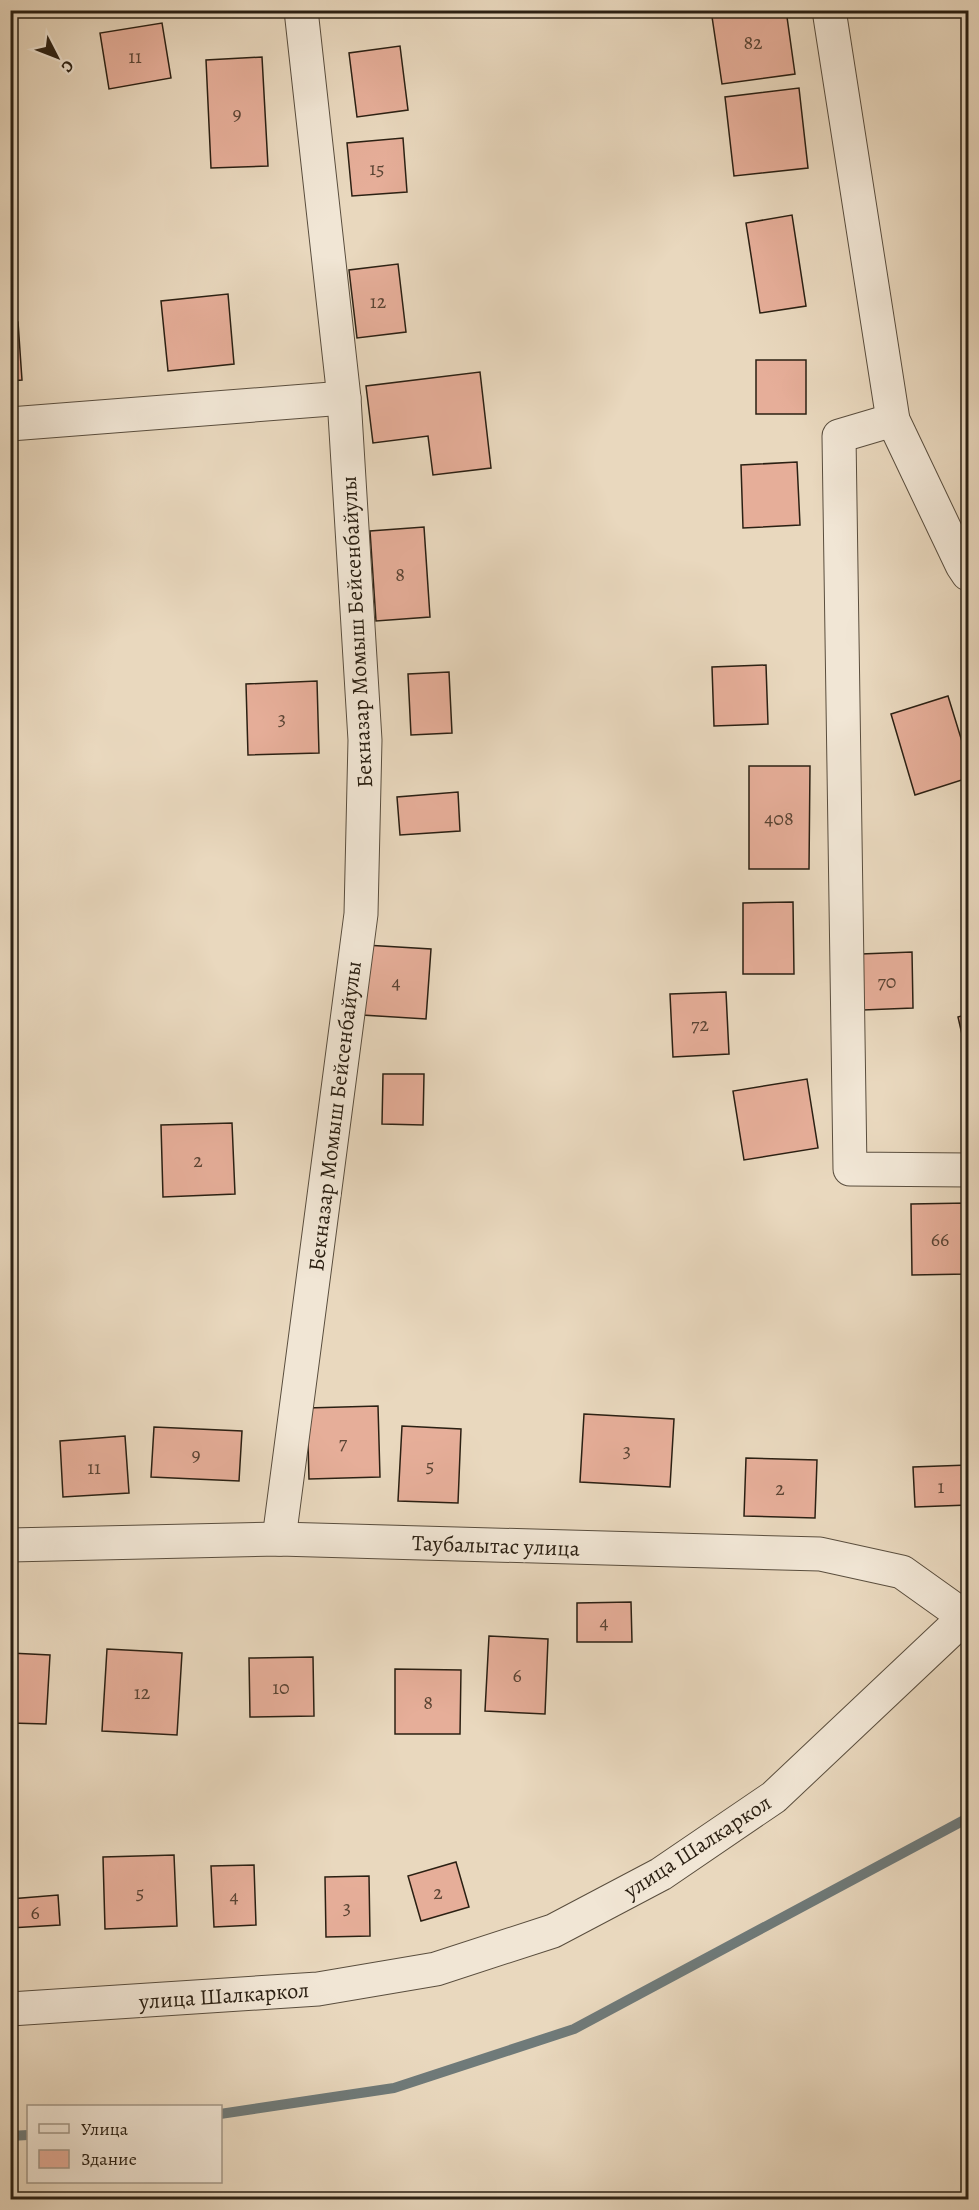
<svg xmlns="http://www.w3.org/2000/svg" width="979" height="2210" font-family="Alegreya,serif">
  <rect width="100%" height="100%" fill="#e9d8be"/>
  <filter id="stains"><feTurbulence type="fractalNoise" baseFrequency=".00333" numOctaves="4"/><feColorMatrix values="0 0 0 0 .2 0 0 0 0 .09 0 0 0 0 .02 0 0 0 .5 -.17"/></filter>
  <radialGradient id="worn" r=".72"><stop offset=".6" stop-color="#630" stop-opacity="0"/><stop offset="1" stop-color="#630" stop-opacity=".3"/></radialGradient>
  <g fill="none" stroke-linecap="round" stroke-linejoin="round">
    <g stroke="#6f7a79" stroke-width="10">
      <polyline points="220,2114 394,2088 574,2029 968,1818"/>
      <polyline points="10,2136 28,2135"/>
    </g>
  </g>
  <g fill="#e6ae99" stroke="#2b2013" stroke-width="1.5">
    <polygon points="711,10 786,10 795,74 722,84"/>
    <polygon points="162,23 171,78 109,89 100,33"/>
    <polygon points="400,46 408,110 357,117 349,53"/>
    <polygon points="262,57 268,166 211,168 206,60"/>
    <polygon points="799,88 808,168 734,176 725,97"/>
    <polygon points="403,138 407,192 352,196 347,143"/>
    <polygon points="792,215 806,306 760,313 746,223"/>
    <polygon points="398,264 406,332 357,338 349,270"/>
    <polygon points="228,294 234,364 168,371 161,301"/>
    <polygon points="18,322 22,380 10,381 10,323"/>
    <rect x="756" y="360" width="50" height="54"/>
    <polygon points="480,372 491,468 433,475 428,436 373,443 366,386"/>
    <polygon points="797,462 800,525 743,528 741,465"/>
    <polygon points="424,527 430,617 376,621 370,531"/>
    <polygon points="766,665 768,724 714,726 712,667"/>
    <polygon points="449,672 452,733 411,735 408,674"/>
    <polygon points="317,681 319,753 248,755 246,684"/>
    <polygon points="948,696 968,761 968,778 915,795 891,714"/>
    <polygon points="749,766 810,766 809,869 749,869"/>
    <polygon points="458,792 460,831 400,835 397,797"/>
    <polygon points="793,902 794,974 743,974 743,903"/>
    <polygon points="365,945 431,949 426,1019 362,1015"/>
    <polygon points="912,952 913,1008 863,1010 861,954"/>
    <polygon points="726,992 729,1054 673,1057 670,994"/>
    <polygon points="968,1014 968,1061 958,1017"/>
    <polygon points="383,1074 424,1074 423,1125 382,1124"/>
    <polygon points="807,1079 818,1148 744,1160 733,1091"/>
    <polygon points="232,1123 235,1194 163,1197 161,1125"/>
    <polygon points="968,1203 968,1274 912,1275 911,1204"/>
    <polygon points="378,1406 380,1477 309,1479 307,1408"/>
    <polygon points="584,1414 674,1419 670,1487 580,1482"/>
    <polygon points="402,1426 461,1429 458,1503 398,1501"/>
    <polygon points="154,1427 242,1431 239,1481 151,1477"/>
    <polygon points="125,1436 129,1493 63,1497 60,1441"/>
    <polygon points="746,1458 817,1460 815,1518 744,1516"/>
    <polygon points="968,1465 968,1505 915,1507 913,1467"/>
    <polygon points="631,1602 632,1642 577,1642 577,1603"/>
    <polygon points="489,1636 548,1639 545,1714 485,1711"/>
    <polygon points="107,1649 182,1653 177,1735 102,1731"/>
    <polygon points="10,1653 50,1655 46,1724 10,1723"/>
    <polygon points="313,1657 314,1716 250,1717 249,1658"/>
    <polygon points="395,1669 461,1670 460,1734 395,1734"/>
    <polygon points="174,1855 177,1926 105,1929 103,1857"/>
    <polygon points="456,1862 469,1907 421,1921 408,1876"/>
    <polygon points="254,1865 256,1925 214,1927 211,1866"/>
    <polygon points="369,1876 370,1936 326,1937 325,1877"/>
    <polygon points="58,1895 60,1925 10,1928 10,1899"/>
  </g>
  <g fill="none" stroke-linecap="round" stroke-linejoin="round">
    <g stroke="#5a4e3e" stroke-width="35">
      <g id="minor">
        <polyline points="829,10 893,420 962,565 968,574"/>
        <polyline points="893,420 839,436 850,1169 968,1170"/>
        <polyline points="10,424 344,398"/>
        <polyline points="279,1539 361,914 365,740 344,398 301,10"/>
        <polyline points="10,1545 279,1539 820,1554 902,1572 965,1617"/>
        <polyline points="10,2009 318,1989 436,1969 553,1931 661,1874 774,1797 968,1614"/>
      </g>
    </g>
    <use href="#minor" stroke="#f1e6d5" stroke-width="33"/>
  </g>
  <g text-anchor="middle" stroke-width="6" stroke-linejoin="round" paint-order="stroke">
    <g font-size="20" fill="#5a4434">
      <text x="753" y="49">82</text>
      <text x="135" y="63">11</text>
      <text x="237" y="120">9</text>
      <text x="377" y="175">15</text>
      <text x="378" y="308">12</text>
      <text x="400" y="581">8</text>
      <text x="282" y="725">3</text>
      <text x="779" y="825">408</text>
      <text x="887" y="988">70</text>
      <text x="396" y="989">4</text>
      <text x="700" y="1031">72</text>
      <text x="198" y="1167">2</text>
      <text x="940" y="1246">66</text>
      <text x="343" y="1449">7</text>
      <text x="627" y="1457">3</text>
      <text x="196" y="1461">9</text>
      <text x="430" y="1472">5</text>
      <text x="94" y="1474">11</text>
      <text x="941" y="1493">1</text>
      <text x="780" y="1495">2</text>
      <text x="604" y="1629">4</text>
      <text x="517" y="1682">6</text>
      <text x="281" y="1694">10</text>
      <text x="142" y="1699">12</text>
      <text x="428" y="1709">8</text>
      <text x="140" y="1899">5</text>
      <text x="438" y="1899">2</text>
      <text x="234" y="1903">4</text>
      <text x="347" y="1914">3</text>
      <text x="35" y="1919">6</text>
    </g>
    <g font-size="22" fill="#2b2013" stroke="#f1e6d5">
      <text transform="translate(356 632) rotate(-93)" y="8">Бекназар Момыш Бейсенбайулы</text>
      <text transform="translate(334 1116) rotate(-83)" y="8">Бекназар Момыш Бейсенбайулы</text>
      <text transform="translate(496 1545) rotate(2)" y="8">Таубалытас улица</text>
      <text transform="translate(697 1846) rotate(-33)" y="8">улица Шалкаркол</text>
      <text transform="translate(224 1995) rotate(-4)" y="8">улица Шалкаркол</text>
    </g>
  </g>
  <rect width="979" height="2210" fill="none" stroke="#e9d8be" stroke-width="36"/>
  <rect x="12" y="12" width="955" height="2186" fill="none" stroke="#2b2013" stroke-width="3"/>
  <rect x="18" y="18" width="943" height="2174" fill="none" stroke="#2b2013" stroke-width="1.5"/>
  <rect x="27" y="2105" width="195" height="78" fill="#f1e6d5" stroke="#a29787" stroke-width="1.5"/>
  <rect x="39" y="2124" width="30" height="9" fill="#f1e6d5" stroke="#a29787" stroke-width="1.5"/>
  <text x="81" y="2135" font-size="18" fill="#2b2013">Улица</text>
  <rect x="39" y="2150" width="30" height="18" fill="#e6ae99" stroke="#a29787" stroke-width="1.5"/>
  <text x="81" y="2165" font-size="18" fill="#2b2013">Здание</text>
  <g transform="translate(57 57) rotate(132)" stroke="#f1e6d5" stroke-width="4.5" paint-order="stroke">
  <path d="M0-4.5L10 22L0 15L-10 22Z" fill="#2b2013"/>
  <text y="-9" font-size="16" font-weight="bold" text-anchor="middle" fill="#2b2013">С</text>
  </g>
  <rect width="100%" height="100%" filter="url(#stains)"/>
  <rect width="100%" height="100%" fill="url(#worn)"/>
</svg>
